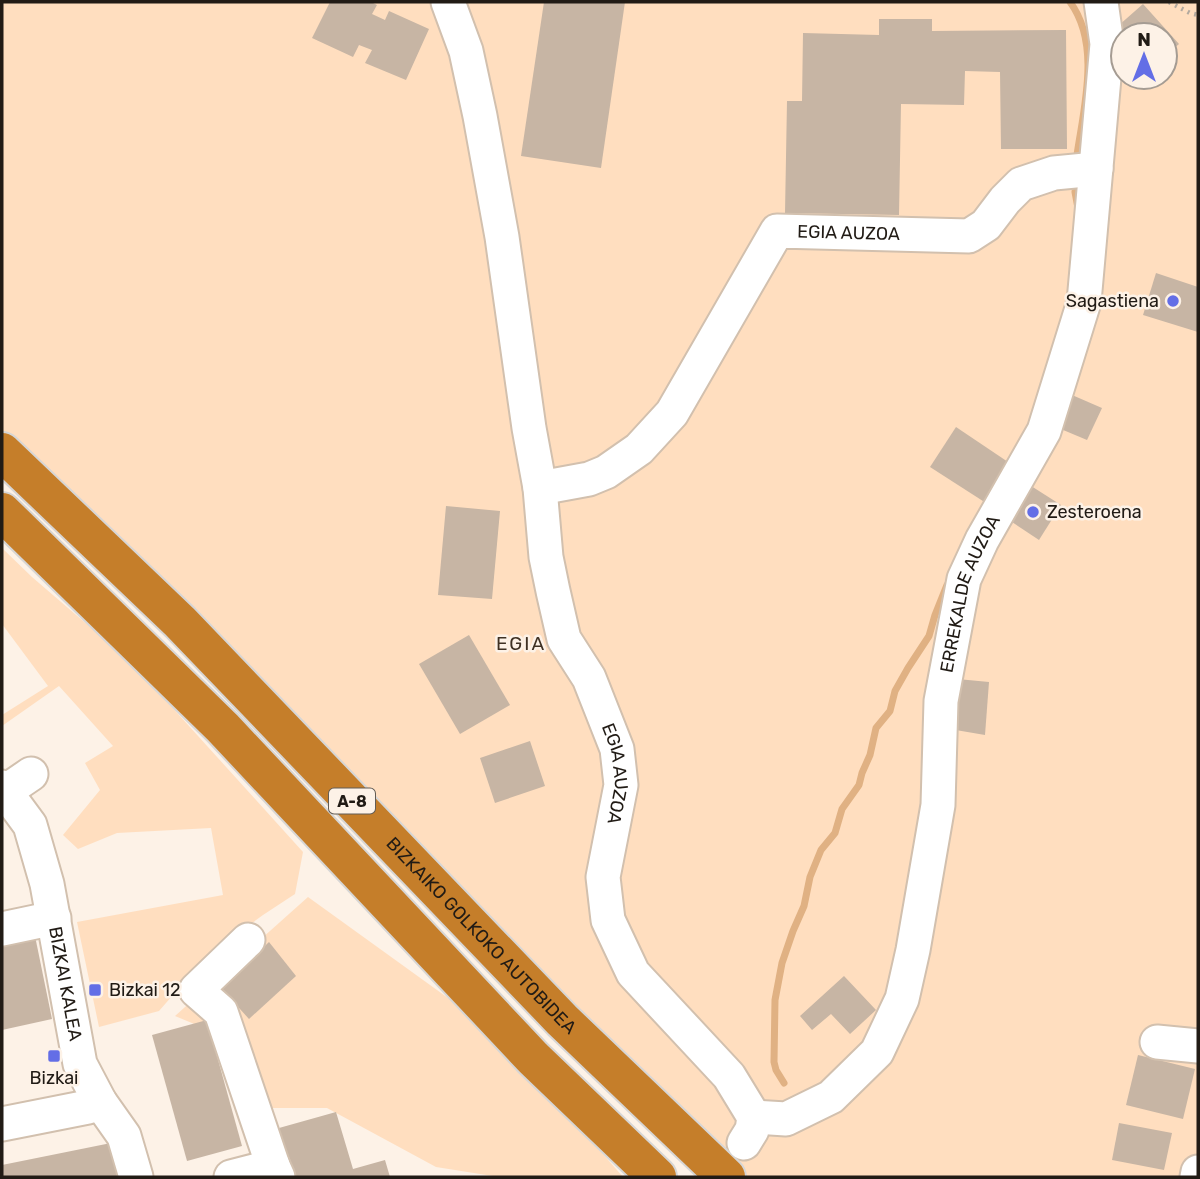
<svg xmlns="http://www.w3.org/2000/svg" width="1200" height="1179" font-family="Rubik,sans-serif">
  <rect width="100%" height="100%" fill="#fdf2e7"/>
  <g fill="#ffdebf" fill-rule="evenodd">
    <path d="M2 2H1198V1177H728L2 453ZM1123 35H1165V77H1123Z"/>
    <polygon points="2,548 32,577 132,663 303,852 295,894 263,915 207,956 159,1011 99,1027 77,922 223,895 211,828 117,833 78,849 63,835 100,790 85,763 113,746 59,686 2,726 2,715 48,686 2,624"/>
    <polygon points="308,897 455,1003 524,1075 603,1154 623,1177 499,1177 436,1167 327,1108 270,1108 228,1038 175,1016"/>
  </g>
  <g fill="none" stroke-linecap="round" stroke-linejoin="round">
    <g stroke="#e0b183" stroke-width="7">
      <path d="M1070 2C1101 44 1084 107 1077 155"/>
      <polyline points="1075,192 1078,208"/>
      <polyline points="784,1083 776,1070 774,1062 775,1000 782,963 793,931 804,906 810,877 821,850 835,833 842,809 859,785 862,773 870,755 876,728 890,711 895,691 908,668 929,636 935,615 947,585"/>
    </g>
  </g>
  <g fill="#c7b5a4">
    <polygon points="330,2 371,2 377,5 372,14 385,20 389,11 429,29 406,80 365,63 372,50 359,45 353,57 312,38"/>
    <polygon points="544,2 625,2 601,168 521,156"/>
    <polygon points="1143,4 1179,44 1165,56 1165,35 1126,35 1118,26"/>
    <polygon points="879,19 932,19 932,31 1066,30 1067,149 1001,149 1000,72 965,71 964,105 901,104 899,215 785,213 787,101 802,101 803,33 879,35"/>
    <polygon points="1156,273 1198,287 1198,332 1143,315"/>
    <polygon points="1072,395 1102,408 1087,440 1056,427"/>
    <polygon points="956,427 1011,464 986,503 930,467"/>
    <polygon points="1028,484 1061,505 1039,540 1006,518"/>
    <polygon points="446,506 500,511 492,599 438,595"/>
    <polygon points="469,635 510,705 460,734 419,664"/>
    <polygon points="947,678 989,682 985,735 944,728"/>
    <polygon points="530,741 545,786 495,803 480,758"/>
    <polygon points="35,936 52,1019 2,1030 2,943"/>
    <polygon points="269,942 296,976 249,1019 221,988"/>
    <polygon points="844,976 876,1010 850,1034 831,1014 812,1030 800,1016"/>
    <polygon points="207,1020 242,1146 187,1161 152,1035"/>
    <polygon points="1138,1055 1195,1069 1183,1119 1126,1105"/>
    <polygon points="336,1112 353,1169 385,1160 390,1177 293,1177 279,1128"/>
    <polygon points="1119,1123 1172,1133 1164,1170 1112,1160"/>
    <polygon points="111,1143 118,1177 2,1177 2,1165"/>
  </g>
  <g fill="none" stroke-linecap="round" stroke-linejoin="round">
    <g stroke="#d2c0ae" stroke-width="37">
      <g id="minor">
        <path id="s1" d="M448 2 466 51 480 116 502 237 529 428 540 488 546 557 553 591 564 639 589 678 617 749 621 785 603 877 608 920 633 973 729 1076 754 1117 752 1130 744 1143"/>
        <path id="s2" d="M540 488 589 479 606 472 639 449 672 413 777 231 969 236 986 225 1005 200 1021 184 1054 173 1096 169"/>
        <path id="s3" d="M2 787 30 825 47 884 80 1064 100 1102 124 1136 136 1177"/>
        <polyline points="6,791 31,774"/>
        <polyline points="2,929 54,918"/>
        <polyline points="248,940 196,990 221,1012 273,1166"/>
        <polyline points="1157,1042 1198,1046"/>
        <path id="s4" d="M754 1117 786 1119 831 1097 877 1052 902 999 913 950 938 805 941 701 964 579 982 540 1044 431 1084 302 1107 44 1101 2"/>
        <polyline points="2,1124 88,1107 100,1102"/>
        <polyline points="231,1177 273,1166 278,1177"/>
        <polyline points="1197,1177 1198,1172"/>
      </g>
    </g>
    <g stroke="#d7d6d5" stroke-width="42">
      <g id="highway">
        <path id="s5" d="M2 452 180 622 562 1020 726 1177"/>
        <polyline points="2,512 223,728 533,1058 657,1177"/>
      </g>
    </g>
    <polyline stroke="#b2a99f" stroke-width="4.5" stroke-dasharray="2 5" stroke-linecap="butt" points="1169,2 1190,13 1198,15"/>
    <use href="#minor" stroke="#fff" stroke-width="33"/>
    <use href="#highway" stroke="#c57e2a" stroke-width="38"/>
  </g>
  <g fill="#636ee6" stroke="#fdf2e7" stroke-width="2.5">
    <circle cx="1173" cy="301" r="7"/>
    <circle cx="1033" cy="512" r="7"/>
    <rect x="88" y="983" width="14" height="14" rx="3.5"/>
    <rect x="47" y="1049" width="14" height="14" rx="3.5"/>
  </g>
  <g text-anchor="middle" stroke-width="5" stroke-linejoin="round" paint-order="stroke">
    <rect fill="#fdf2e7" stroke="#635c54" stroke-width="2" x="329" y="788.5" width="46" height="25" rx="5"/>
    <g font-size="16" font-weight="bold" fill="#211b15">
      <text x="352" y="807">A-8</text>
    </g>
    <g font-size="18" fill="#211b15" stroke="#fdf2e7">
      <text dy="6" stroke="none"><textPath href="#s2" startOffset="439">EGIA AUZOA</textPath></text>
      <text dy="6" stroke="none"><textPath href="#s4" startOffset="618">ERREKALDE AUZOA</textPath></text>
      <text dy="6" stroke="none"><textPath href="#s1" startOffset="796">EGIA AUZOA</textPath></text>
      <text dy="6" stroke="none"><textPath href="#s5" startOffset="681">BIZKAIKO GOLKOKO AUTOBIDEA</textPath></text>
      <text dy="6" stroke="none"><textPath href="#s3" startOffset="210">BIZKAI KALEA</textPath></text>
    </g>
    <g font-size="18" fill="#211b15" stroke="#fdf2e7" text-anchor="start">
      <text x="1159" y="307" text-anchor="end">Sagastiena</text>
      <text x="1047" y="518">Zesteroena</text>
      <text x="109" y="996">Bizkai 12</text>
      <text x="54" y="1084" text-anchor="middle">Bizkai</text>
    </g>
    <g font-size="19" letter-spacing="2" fill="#3f3123" stroke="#fdf2e7">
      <text x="521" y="650">EGIA</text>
    </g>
  </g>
  <rect width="1200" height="1179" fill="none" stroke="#211b15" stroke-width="7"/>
  <g transform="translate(1144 56)"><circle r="33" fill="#fdf2e7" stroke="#a59c93" stroke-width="2"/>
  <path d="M0-5L12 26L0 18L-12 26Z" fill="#636ee6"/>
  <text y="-10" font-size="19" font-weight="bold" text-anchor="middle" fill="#211b15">N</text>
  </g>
</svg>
